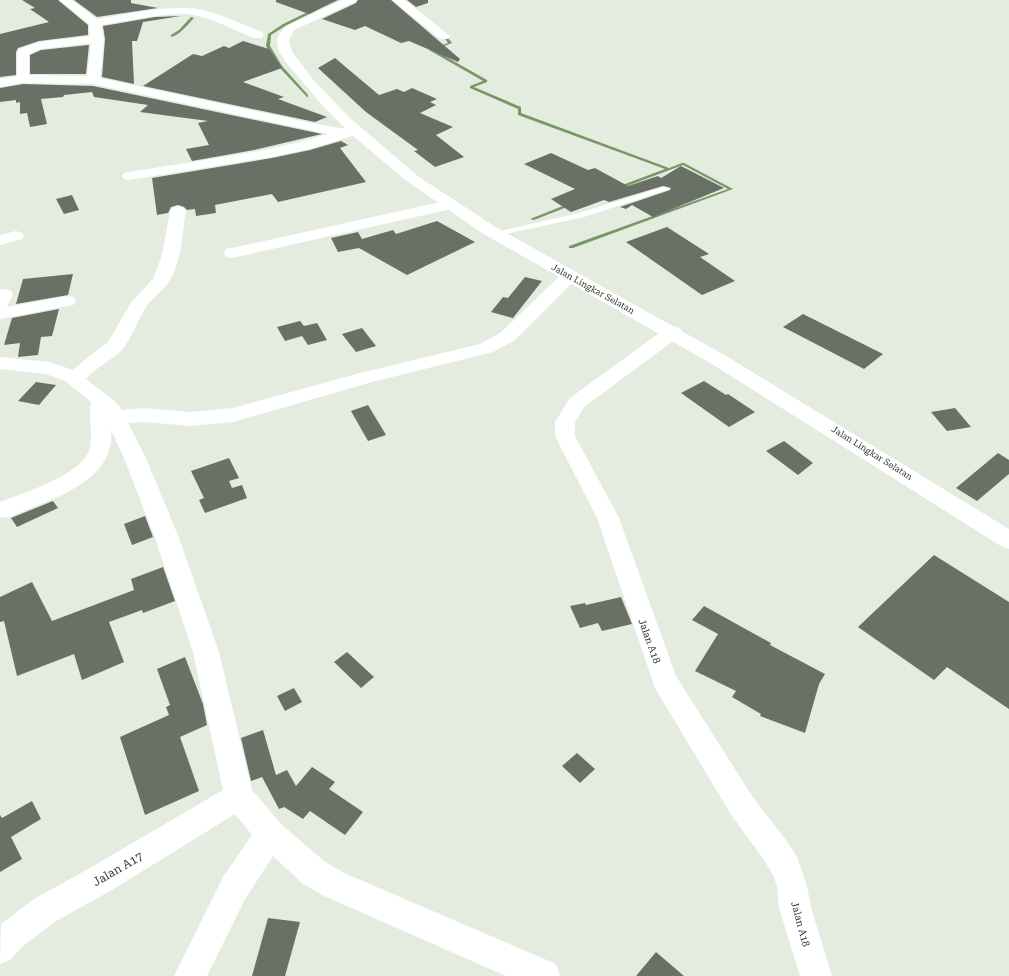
<svg xmlns="http://www.w3.org/2000/svg" width="1009" height="976" font-family="'Roboto Serif',serif">
  <rect width="100%" height="100%" fill="#e4ece0"/>
  <g fill="none" stroke-linecap="round" stroke-linejoin="round">
    <g fill="#779764" fill-rule="evenodd">
      <polygon points="314,9 317,10 285,26 271,35 270,46 282,66 308,95 308,97 307,97 279,67 266,46 268,34 283,24"/>
      <path d="M191 17 194 18C187 25 180 35 171 37V35L179 30Z"/>
      <polygon points="444,33 452,43 434,50 487,80 487,82 474,87 521,107 521,113 669,168 682,163 684,163 733,189 573,248 569,248 569,246 728,189 683,165 619,189 617,189 617,187 665,169 518,115 518,109 470,88 470,86 483,81 429,50 448,43 442,34"/>
      <polygon points="568,204 572,205 534,220 530,219"/>
    </g>
  </g>
  <g fill="#697066">
    <polygon points="22,0 58,0 88,25 88,35 39,41 18,48 16,52 16,75 0,77 0,34 49,22 30,9 35,8"/>
    <polygon points="74,0 131,0 131,3 158,8 97,17"/>
    <polygon points="276,0 338,0 309,14 276,2"/>
    <polygon points="358,0 391,0 460,59 458,62 409,41 401,43 365,26 355,30 322,19 356,3"/>
    <polygon points="407,0 428,0 428,3 416,7"/>
    <polygon points="181,16 143,22 137,41 132,41 134,84 102,77 105,39 103,26 155,17"/>
    <polygon points="243,41 269,49 282,68 243,82 284,97 278,99 327,117 315,122 143,86 193,54 202,56 224,46 229,48"/>
    <polygon points="89,45 86,74 30,74 30,55 41,50"/>
    <polygon points="335,58 379,95 397,89 404,92 412,88 437,99 430,102 436,105 420,113 453,127 436,135 464,157 435,167 414,151 418,150 366,112 318,68"/>
    <polygon points="23,84 93,86 322,134 254,150 192,161 186,149 209,145 198,123 208,121 140,112 148,105 94,97 92,92 64,95 63,97 41,99 47,124 30,127 27,113 20,114 20,102 16,103 16,100 0,102 0,88"/>
    <polygon points="341,141 348,145 340,148 366,182 278,202 272,194 215,205 216,213 196,216 195,209 187,210 184,207 178,205 171,207 168,213 157,215 152,178 272,158 310,150"/>
    <polygon points="551,153 588,170 595,168 628,186 658,176 661,178 681,166 724,188 653,217 632,205 626,209 620,207 670,190 671,188 663,186 609,202 604,200 571,212 551,199 575,189 524,164"/>
    <polygon points="72,195 79,210 64,214 56,199"/>
    <polygon points="437,221 475,242 407,275 359,248 338,252 331,238 358,232 362,239 393,230 396,234"/>
    <polygon points="667,227 709,254 700,257 735,281 702,295 626,242"/>
    <polygon points="73,274 68,295 16,304 23,279"/>
    <polygon points="525,277 542,281 513,318 491,312 503,297 508,298"/>
    <polygon points="59,309 52,336 41,337 38,355 18,357 20,343 4,345 12,318"/>
    <polygon points="803,314 883,354 864,369 783,327"/>
    <polygon points="300,321 304,326 317,323 327,340 308,345 302,336 285,341 277,327"/>
    <polygon points="362,328 376,346 356,352 342,334"/>
    <polygon points="704,381 726,395 728,394 755,412 729,427 681,393"/>
    <polygon points="36,382 56,385 39,405 18,401"/>
    <polygon points="368,405 386,435 368,441 351,411"/>
    <polygon points="955,408 971,427 947,431 931,412"/>
    <polygon points="784,441 813,463 798,475 766,451"/>
    <polygon points="998,453 1009,460 1009,474 977,501 956,488"/>
    <polygon points="229,458 239,478 229,481 232,488 242,485 247,498 205,513 199,500 204,498 191,471"/>
    <polygon points="53,501 58,508 17,527 11,518"/>
    <polygon points="145,516 153,537 132,545 124,524"/>
    <polygon points="934,555 1009,602 1009,709 947,667 934,680 858,627"/>
    <polygon points="163,567 175,601 143,613 142,610 109,622 124,662 82,680 74,654 17,676 4,621 0,622 0,597 32,582 52,621 134,590 131,579"/>
    <polygon points="621,597 632,624 602,631 598,623 580,628 570,606 585,603 586,605"/>
    <polygon points="704,606 771,643 770,645 825,674 819,684 805,733 760,716 761,714 732,697 736,691 695,671 718,634 692,620"/>
    <polygon points="347,652 374,677 361,688 334,662"/>
    <polygon points="185,657 203,704 207,725 180,737 199,791 145,815 120,737 169,715 166,707 170,705 157,669"/>
    <polygon points="294,688 302,702 285,711 277,696"/>
    <polygon points="263,730 276,775 287,770 296,786 312,767 335,782 329,789 363,812 345,835 310,811 303,819 284,807 279,809 262,777 251,781 241,738"/>
    <polygon points="577,753 595,769 580,783 562,766"/>
    <polygon points="32,801 41,819 11,837 22,859 0,872 0,815 2,818"/>
    <polygon points="268,918 300,922 285,976 252,976"/>
    <polygon points="656,952 684,976 636,976"/>
  </g>
  <g fill="none" stroke-linecap="round" stroke-linejoin="round">
    <polygon fill="#fff" fill-rule="evenodd" points="663,187 666,187 670,189 584,217 496,236 492,234 496,232 579,213"/>
    <g fill="#fff" fill-rule="evenodd">
      <path d="M59 0H72L97 19C126 14 157 7 186 8 210 8 240 24 262 32L264 35 262 38H254C234 30 208 16 187 14 159 13 129 21 101 25L104 39 100 78 321 125 352 130 354 133 352 136 310 149 272 157 129 180 124 179 122 176 124 173 129 172C195 161 264 154 328 134L93 84 23 83 0 87V79L17 76V52L19 49 39 42 90 36 89 24ZM91 43 87 76 29 75V54L41 49Z"/>
      <polygon points="392,0 405,0 450,36 448,39 440,39"/>
      <polygon points="450,200 456,202 458,205 456,208 232,258 226,257 224,253 226,249 232,248"/>
      <path d="M178 206 184 208 186 211C182 233 182 260 170 280 163 292 151 298 144 310 136 323 132 338 122 350 111 361 96 367 86 379 98 390 113 396 122 410L144 408 190 412 233 408 360 373 480 344 500 333 564 272 570 271 576 272 579 276 514 341 493 352 372 382 233 422 190 426 144 422 128 423 146 458 179 538 219 652 252 790 281 824 324 861 344 873 556 964 560 976H506L322 895 302 883 273 856 245 899 207 976H174L223 877 252 835 235 814 112 890 56 921 23 946 11 959 0 964 1 924 34 899 90 868 223 790 193 652 155 538 124 458 111 430C116 476 64 495 29 509 21 512 8 520 0 517V502C23 493 83 475 90 448 93 433 88 418 91 402L65 381 46 374 0 369V357L49 362 73 370 83 361 108 342 132 301 153 279 162 255 170 211 172 208Z"/>
      <polygon points="16,231 22,233 24,236 22,239 0,245 0,235"/>
      <polygon points="4,289 10,290 13,294 7,307 67,296 73,297 76,301 73,305 67,306 0,319 0,290"/>
      <polygon points="673,326 680,328 682,332 680,336 584,407 575,422 575,436 619,518 676,676 752,796 786,840 797,857 807,886 811,908 832,976 800,976 779,908 777,886 773,875 764,860 732,816 655,688 597,518 555,436 555,422 570,398 666,328"/>
    </g>
    <polygon fill="#fff" fill-rule="evenodd" points="342,0 357,0 355,2 294,30 289,40 292,52 315,82 351,119 419,177 494,226 726,356 1009,529 1009,549 1001,546 712,364 482,233 404,179 351,134 323,106 289,66 279,52 277,40 279,34 286,26"/>
  </g>
  <g text-anchor="middle" stroke-width="4" stroke-linejoin="round" paint-order="stroke">
    <g font-size="9" fill="#333632" stroke="#fff">
      <text transform="translate(593 289) rotate(29)" y="3">Jalan Lingkar Selatan</text>
      <text transform="translate(872 453) rotate(32)" y="3">Jalan Lingkar Selatan</text>
    </g>
    <g font-size="10" fill="#333632" stroke="#fff">
      <text transform="translate(650 641) rotate(70)" y="4">Jalan A18</text>
      <text transform="translate(801 924) rotate(75)" y="4">Jalan A18</text>
    </g>
    <g font-size="12" fill="#333632" stroke="#fff">
      <text transform="translate(118 869) rotate(-30)" y="4">Jalan A17</text>
    </g>
  </g>
</svg>
